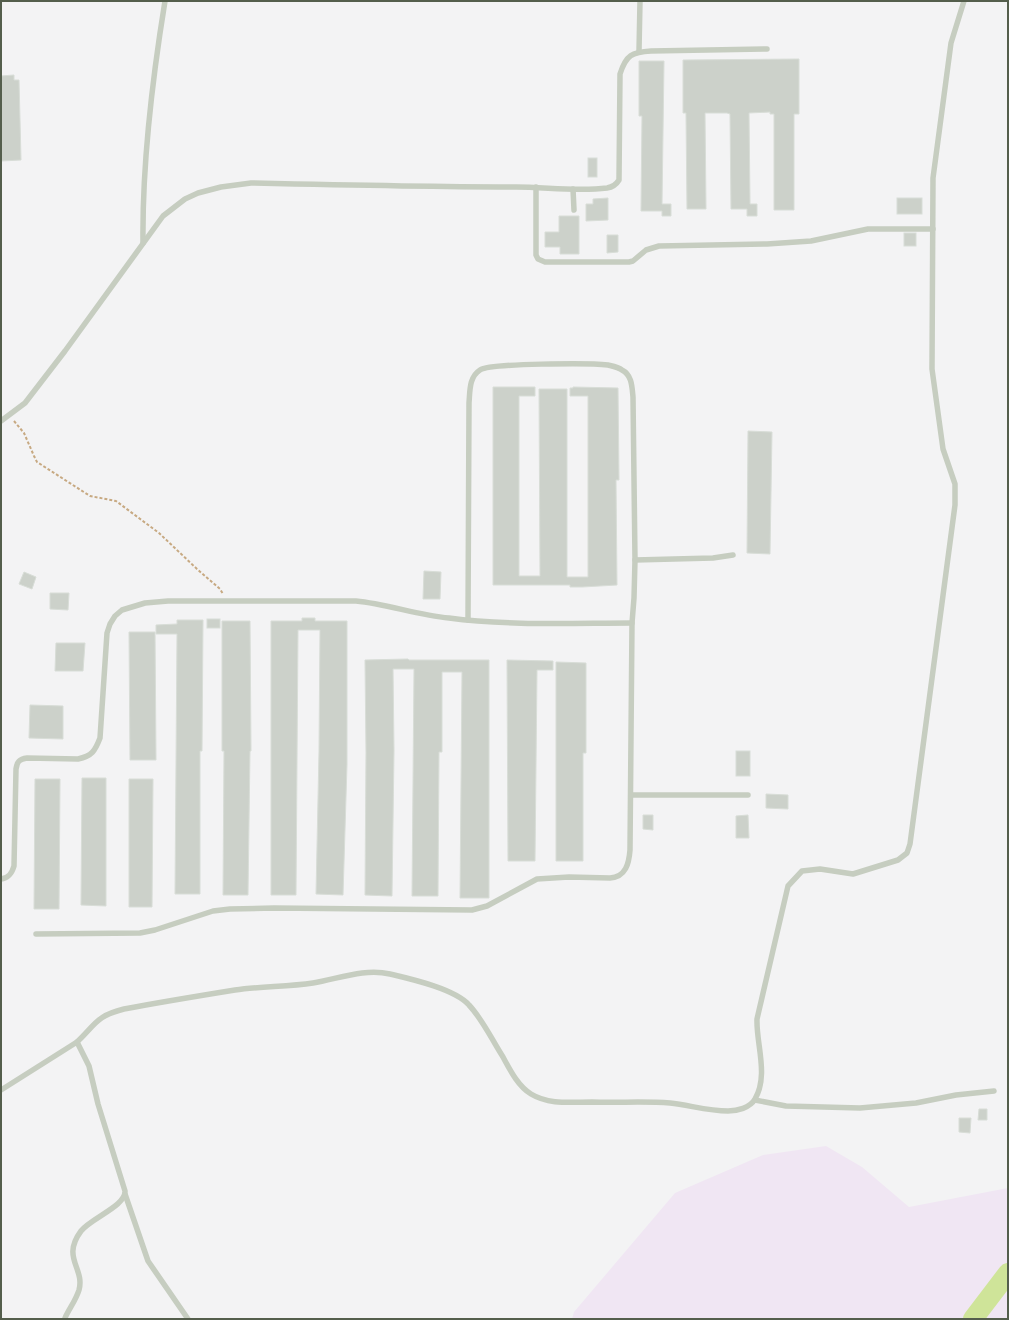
<svg xmlns="http://www.w3.org/2000/svg" width="1009" height="1320" font-family="'Fira Sans Condensed',sans-serif">
  <rect width="100%" height="100%" fill="#f3f3f4"/>
  <polygon fill="#f0e6f3" points="826,1146 862,1167 909,1207 1008,1188 1008,1319 572,1319 574,1312 675,1193 763,1155"/>
  <g fill="none" stroke-linecap="round" stroke-linejoin="round">
    <polyline stroke="#cfe499" stroke-width="20" points="973,1319 1008,1273"/>
  </g>
  <g fill="#ccd1ca" stroke="#d8ddd7">
    <polygon points="799,59 799,114 794,114 794,210 774,210 774,114 770,114 770,112 749,113 750,204 757,204 757,216 747,216 747,209 731,209 730,114 727,113 705,113 706,209 687,209 686,113 683,113 683,60"/>
    <polygon points="639,61 664,61 662,204 671,204 671,216 662,216 662,211 641,211 642,116 639,116"/>
    <polygon points="14,75 14,80 19,80 21,160 1,161 1,76"/>
    <rect x="588" y="158" width="9" height="19"/>
    <polygon points="608,198 608,220 586,221 586,204 593,204 593,199"/>
    <rect x="897" y="198" width="25" height="16"/>
    <polygon points="559,216 579,216 579,254 560,254 560,247 545,247 545,232 559,232"/>
    <rect x="904" y="233" width="12" height="13"/>
    <polygon points="607,235 618,235 618,252 607,253"/>
    <polygon points="493,387 535,387 535,396 519,396 519,576 540,576 539,389 567,389 567,577 588,577 588,396 570,396 570,388 573,388 573,387 618,388 619,480 616,480 617,585 582,587 570,587 570,585 493,585"/>
    <polygon points="748,431 772,432 770,554 747,553"/>
    <polygon points="424,571 441,572 440,599 423,599"/>
    <polygon points="24,572 36,577 32,589 19,584"/>
    <polygon points="50,593 69,593 68,610 50,609"/>
    <polygon points="302,618 315,618 315,621 347,621 347,764 343,895 316,894 319,751 320,630 298,630 296,895 271,895 271,621 302,621"/>
    <rect x="207" y="619" width="13" height="9"/>
    <polygon points="177,620 203,620 202,751 200,751 200,894 175,894 177,634 156,634 156,625 177,624"/>
    <polygon points="222,621 250,621 251,751 250,751 248,895 223,895 224,751 222,751"/>
    <polygon points="129,632 155,632 156,760 130,760"/>
    <polygon points="56,643 85,643 83,671 55,671"/>
    <polygon points="408,659 409,660 489,660 489,898 460,898 462,672 442,672 442,752 439,752 438,896 412,896 414,669 393,669 394,751 392,896 365,895 366,752 365,660"/>
    <polygon points="507,660 553,661 553,670 537,670 535,861 508,861"/>
    <polygon points="556,662 586,663 586,753 583,753 583,861 556,861"/>
    <polygon points="30,705 63,706 63,739 29,738"/>
    <rect x="736" y="751" width="14" height="25"/>
    <polygon points="82,778 106,778 106,906 81,905"/>
    <polygon points="35,779 60,779 59,909 34,909"/>
    <polygon points="129,779 153,779 152,907 129,907"/>
    <polygon points="766,794 788,795 788,809 766,808"/>
    <polygon points="643,815 653,815 653,830 643,829"/>
    <polygon points="748,815 749,838 736,838 736,816"/>
    <polygon points="979,1109 987,1109 987,1120 978,1120"/>
    <polygon points="959,1118 971,1118 970,1133 959,1132"/>
  </g>
  <g fill="none" stroke-linecap="round" stroke-linejoin="round">
    <polyline stroke="#c7a982" stroke-width="2" stroke-dasharray="3 2" stroke-linecap="butt" points="14,421 24,433 34,456 37,462 90,496 116,501 159,533 197,569 220,589 223,594"/>
    <g stroke="#c6cdc0" stroke-width="5.5">
      <polyline points="639,51 640,1"/>
      <polyline points="536,187 536,255 538,259 545,262 629,262 633,261 646,250 659,246 767,244 811,241 868,229 933,229"/>
      <polyline points="573,189 574,210"/>
      <path d="M143 243C142 162 152 81 165 1"/>
      <path d="M1 421 25 403 65 351 163 216 185 199 198 193 221 187 251 183C339 185 428 187 516 187 546 187 577 192 607 188 613 187 616 185 619 180L620 74C626 55 632 52 651 51L767 49"/>
      <polyline points="635,560 713,558 733,555"/>
      <polyline points="631,795 748,795"/>
      <path d="M1 879C9 878 12 873 14 866L16 769C17 762 19 759 27 758L78 759C92 756 95 751 100 738L107 633 110 624 115 616 122 610 145 603 168 601H356C387 604 417 615 449 618 508 626 573 623 632 623"/>
      <path d="M36 934 140 933 155 930 213 911 230 909 274 908 472 910 487 906 537 879 569 877 610 878C626 877 629 863 630 850L632 623 634 598 635 560 633 397C632 387 632 375 622 370 618 367 612 366 608 365 591 363 491 363 480 370 469 377 470 391 469 403L468 620"/>
      <path d="M77 1042C96 1024 96 1016 124 1009 161 1002 198 996 235 990 261 986 287 987 313 983 338 979 364 968 390 974 411 979 455 989 469 1005 483 1020 492 1040 503 1057 510 1070 518 1086 531 1094 549 1105 571 1102 592 1102 618 1103 644 1101 670 1103 689 1105 708 1111 728 1111 737 1111 750 1108 755 1099 769 1075 756 1044 757 1019L788 886 802 871 820 869 853 874 898 860 907 853 910 844 955 505V484L943 449 932 369 933 178 951 43 964 1"/>
      <path d="M1 1090 77 1042 89 1066 98 1104 125 1191C126 1206 91 1218 81 1231 61 1258 85 1268 79 1290 76 1300 69 1309 65 1318"/>
      <polyline points="755,1100 786,1106 860,1108 916,1103 956,1095 994,1091"/>
      <polyline points="125,1194 148,1261 188,1319"/>
    </g>
  </g>
  <rect width="1009" height="1320" fill="none" stroke="#545e4c" stroke-width="4"/>
</svg>
